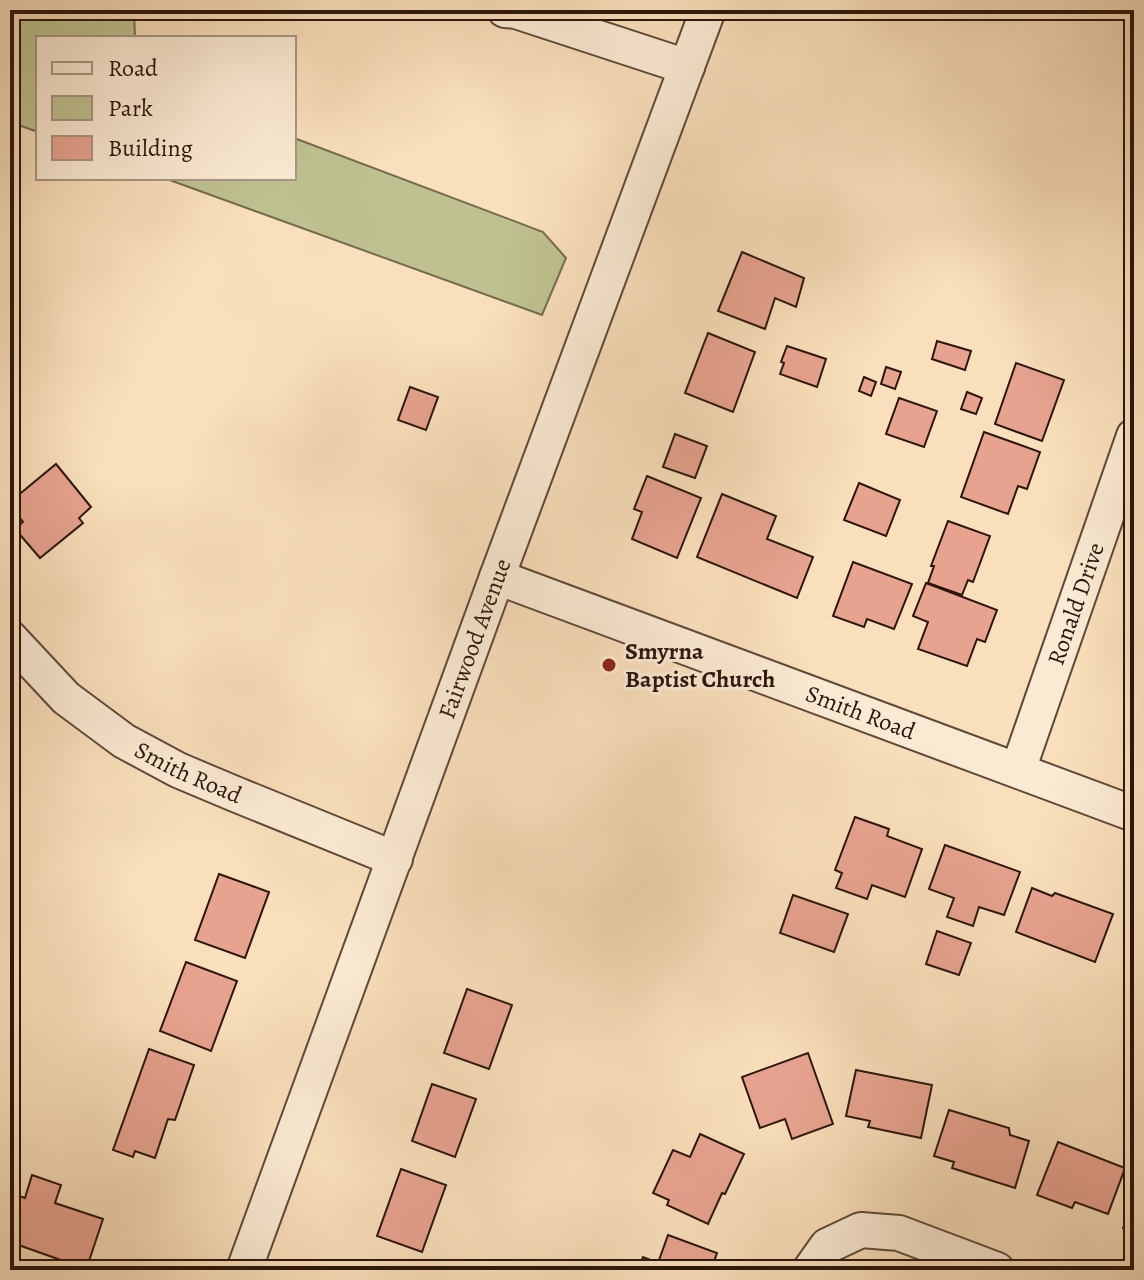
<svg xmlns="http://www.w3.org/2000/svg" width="1144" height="1280" font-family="Alegreya,serif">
  <rect width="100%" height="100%" fill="#f9dfbb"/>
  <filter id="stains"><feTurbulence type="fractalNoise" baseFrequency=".0025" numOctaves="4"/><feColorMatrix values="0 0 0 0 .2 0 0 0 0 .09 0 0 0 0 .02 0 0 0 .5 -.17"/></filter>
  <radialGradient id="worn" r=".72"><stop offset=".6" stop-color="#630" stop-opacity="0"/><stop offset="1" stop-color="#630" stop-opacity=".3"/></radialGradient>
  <g fill="#bfc190" stroke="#756c4f" stroke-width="2">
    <polygon points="10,10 134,10 135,38 38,38 38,132 10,122"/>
    <polygon points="294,138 543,232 566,258 542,315 164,178 294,178"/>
  </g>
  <g fill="#e8a390" stroke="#2b160e" stroke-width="2">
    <polygon points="742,252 804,278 796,307 775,298 765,329 718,311"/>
    <polygon points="708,333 755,352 733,412 685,393"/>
    <polygon points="937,341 971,351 965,370 932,359"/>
    <polygon points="787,346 826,359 817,387 780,374 784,363 781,362"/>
    <polygon points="1016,363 1064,380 1042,441 995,424"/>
    <polygon points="886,367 901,372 895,389 881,384"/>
    <polygon points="864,377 876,382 871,396 859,391"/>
    <polygon points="410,387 438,397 426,430 398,420"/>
    <polygon points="967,392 982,398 976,414 961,409"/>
    <polygon points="899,398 937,411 924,447 886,434"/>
    <polygon points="984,432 1040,452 1027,489 1018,486 1008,514 961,497"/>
    <polygon points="675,434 707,446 695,478 663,467"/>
    <polygon points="56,464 91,507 79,518 83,523 40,558 15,529 23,522 10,506 10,502"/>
    <polygon points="647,476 701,498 677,558 632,539 642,512 634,509"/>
    <polygon points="859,483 900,500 886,536 844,520"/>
    <polygon points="722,494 776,516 767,539 813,557 797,598 697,557"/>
    <polygon points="948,521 990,536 973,582 968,580 962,595 928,583 934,566 931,566"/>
    <polygon points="853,562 912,584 894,629 867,619 864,627 833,616"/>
    <polygon points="926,583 997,610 985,642 977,639 967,666 918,649 928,622 913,616"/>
    <polygon points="855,817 889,829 887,836 922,849 905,897 872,885 867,899 836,888 842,873 835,870"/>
    <polygon points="945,845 1020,872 1004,915 979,907 973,926 947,917 954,898 929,889"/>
    <polygon points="219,874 269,892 245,958 195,940"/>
    <polygon points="1032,888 1052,896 1055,893 1113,914 1095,962 1016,932"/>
    <polygon points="793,895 848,914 834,952 780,933"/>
    <polygon points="937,931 971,943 959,975 926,964"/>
    <polygon points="186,962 237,981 211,1051 160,1031"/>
    <polygon points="467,989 512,1005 489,1069 444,1053"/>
    <polygon points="149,1049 194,1065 175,1120 168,1119 155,1158 135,1151 133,1157 113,1150"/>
    <polygon points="808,1053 833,1124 792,1139 785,1119 760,1128 742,1077"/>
    <polygon points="856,1070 932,1085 921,1138 868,1127 870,1121 846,1116"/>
    <polygon points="432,1084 476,1099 455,1157 412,1141"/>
    <polygon points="949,1110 1009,1128 1010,1135 1029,1141 1015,1188 952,1168 954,1162 934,1156"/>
    <polygon points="700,1134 744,1154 725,1194 722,1193 708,1224 667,1205 669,1200 653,1193 673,1150 690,1157"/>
    <polygon points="1058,1142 1125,1168 1108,1214 1075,1202 1072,1208 1037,1195"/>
    <polygon points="401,1169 446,1185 422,1252 377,1236"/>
    <polygon points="32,1175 61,1185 55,1203 103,1219 86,1270 67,1270 69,1263 10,1242 10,1193 25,1198"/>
    <polygon points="1134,1201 1134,1233 1123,1228"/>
    <polygon points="668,1235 717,1253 711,1270 638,1270 643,1257 658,1263"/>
  </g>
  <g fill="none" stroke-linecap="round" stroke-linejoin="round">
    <g stroke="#5e4839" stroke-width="38">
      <g id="minor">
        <polyline points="505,10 516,11 687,67"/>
        <path id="s1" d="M497 577 1134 814"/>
        <path id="s2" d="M10 638 66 698 124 741 178 770 235 794 395 859"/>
        <path id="s3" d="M1018 770 1134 436"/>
        <path id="s4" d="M244 1270 497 577 708 10"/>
        <polyline points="810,1270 827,1246 861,1230 899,1233 997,1270"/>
      </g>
    </g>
    <use href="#minor" stroke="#fbead3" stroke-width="34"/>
  </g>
  <circle fill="#8f2418" stroke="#fbead3" stroke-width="3" cx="609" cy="665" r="8"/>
  <g text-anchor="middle" stroke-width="6" stroke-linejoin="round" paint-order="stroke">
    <g font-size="24" fill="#2b160e" stroke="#fbead3">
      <text dy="8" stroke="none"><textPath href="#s3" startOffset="176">Ronald Drive</textPath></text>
      <text dy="8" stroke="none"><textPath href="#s4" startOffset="672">Fairwood Avenue</textPath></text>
      <text dy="8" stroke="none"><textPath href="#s1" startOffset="388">Smith Road</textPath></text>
      <text dy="8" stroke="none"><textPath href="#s2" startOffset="226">Smith Road</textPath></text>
    </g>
    <g font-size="24" font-weight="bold" fill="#2b160e" stroke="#fbead3" text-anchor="start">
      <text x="625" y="659">Smyrna<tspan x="625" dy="28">Baptist Church</tspan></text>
    </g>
  </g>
  <rect width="1144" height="1280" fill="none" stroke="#f9dfbb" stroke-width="40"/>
  <rect x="12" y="12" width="1120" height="1256" fill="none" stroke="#2b160e" stroke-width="4"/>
  <rect x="20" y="20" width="1104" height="1240" fill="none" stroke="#2b160e" stroke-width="2"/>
  <rect x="36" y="36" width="260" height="144" fill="#fbead3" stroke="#a89584" stroke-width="2"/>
  <rect x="52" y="62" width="40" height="12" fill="#fbead3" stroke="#a89584" stroke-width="2"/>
  <text x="108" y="76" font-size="24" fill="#2b160e">Road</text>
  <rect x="52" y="96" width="40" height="24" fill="#bfc190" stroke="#a89584" stroke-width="2"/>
  <text x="108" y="116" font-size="24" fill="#2b160e">Park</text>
  <rect x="52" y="136" width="40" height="24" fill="#e8a390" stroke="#a89584" stroke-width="2"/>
  <text x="108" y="156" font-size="24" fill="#2b160e">Building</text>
  <rect width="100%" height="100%" filter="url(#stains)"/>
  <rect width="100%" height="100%" fill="url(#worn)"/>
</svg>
